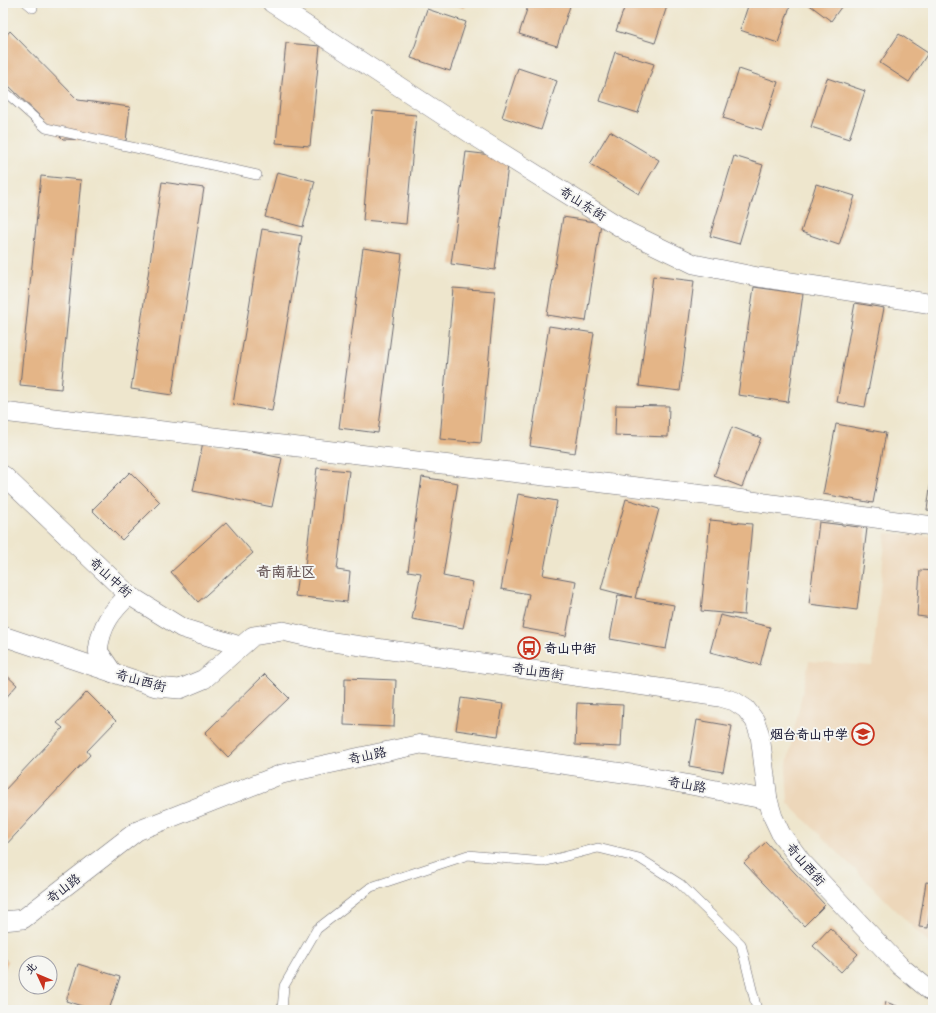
<svg xmlns="http://www.w3.org/2000/svg" width="936" height="1013" font-family="Pangolin,'LXGW WenKai TC',sans-serif">
  <rect width="100%" height="100%" fill="#f6f6f2"/>
  <filter id="ink" filterUnits="userSpaceOnUse"><feTurbulence type="fractalNoise" baseFrequency=".025" numOctaves="2"/><feDisplacementMap in="SourceGraphic" scale="8" xChannelSelector="R" yChannelSelector="G"/><feConvolveMatrix kernelMatrix="1 2 1 2 8 2 1 2 1" color-interpolation-filters="sRGB"/></filter>
  <filter id="wash" filterUnits="userSpaceOnUse"><feTurbulence type="fractalNoise" baseFrequency=".012" numOctaves="4" result="noise"/><feDisplacementMap in="SourceGraphic" scale="16" xChannelSelector="R" yChannelSelector="G"/><feGaussianBlur stdDeviation="0.9" result="paint"/><feColorMatrix in="noise" values="0 0 0 0 0 0 0 0 0 0 0 0 0 0 0 0 0 1.4 0 .05"/><feComposite in="paint" operator="in"/></filter>
  <g filter="url(#wash)">
    <rect width="100%" height="100%" fill="#eee6cd"/>
    <polygon fill="#edd7ba" points="886,533 933,536 933,947 788,803 786,769 809,661 872,666"/>
    <g id="blocks">
      <g fill="#e4b587">
        <polygon points="451,3 465,3 464,8"/>
        <polygon points="529,3 571,3 557,46 519,34"/>
        <polygon points="626,3 668,3 655,43 616,31"/>
        <polygon points="749,3 791,3 778,43 740,30"/>
        <polygon points="807,3 844,3 831,21"/>
        <polygon points="427,9 466,22 450,71 411,58"/>
        <polygon points="10,31 78,100 130,107 126,141 63,139 3,80 3,39"/>
        <polygon points="899,34 928,53 909,82 880,63"/>
        <polygon points="286,43 320,46 310,146 276,143"/>
        <polygon points="615,52 654,64 638,113 600,101"/>
        <polygon points="518,68 557,81 541,130 502,117"/>
        <polygon points="739,69 778,82 762,130 723,118"/>
        <polygon points="827,78 865,91 849,139 811,127"/>
        <polygon points="373,111 416,115 406,224 363,220"/>
        <polygon points="610,131 659,160 639,194 590,164"/>
        <polygon points="466,152 509,157 495,270 451,264"/>
        <polygon points="734,156 763,165 739,244 710,236"/>
        <polygon points="277,172 315,181 303,227 265,217"/>
        <polygon points="41,176 81,180 61,389 20,385"/>
        <polygon points="162,182 204,188 172,395 131,389"/>
        <polygon points="816,184 855,196 839,245 801,232"/>
        <polygon points="563,217 601,223 586,321 547,315"/>
        <polygon points="262,229 302,236 272,411 233,404"/>
        <polygon points="363,248 402,254 378,433 339,428"/>
        <polygon points="653,276 694,281 680,391 639,386"/>
        <polygon points="754,287 803,294 788,402 738,395"/>
        <polygon points="453,288 495,291 481,443 440,439"/>
        <polygon points="855,303 884,308 865,407 837,402"/>
        <polygon points="549,326 594,333 575,453 530,446"/>
        <polygon points="616,405 669,406 668,437 615,435"/>
        <polygon points="836,424 886,433 873,503 823,494"/>
        <polygon points="732,427 761,438 742,487 714,476"/>
        <polygon points="203,442 282,458 272,507 193,491"/>
        <polygon points="317,468 349,471 337,570 350,572 347,602 295,596 299,566 305,566"/>
        <polygon points="130,472 160,502 122,540 92,510"/>
        <polygon points="932,474 933,474 933,511 927,510"/>
        <polygon points="422,477 458,483 443,576 473,582 463,628 412,619 421,573 408,571"/>
        <polygon points="518,494 557,501 543,575 576,581 566,636 522,628 529,594 501,589"/>
        <polygon points="626,499 659,509 635,598 674,605 666,649 610,639 618,595 632,597 601,589"/>
        <polygon points="710,520 752,524 744,615 701,611"/>
        <polygon points="226,522 253,553 198,602 171,572"/>
        <polygon points="819,522 867,528 857,610 809,604"/>
        <polygon points="920,570 933,571 933,618 917,616"/>
        <polygon points="720,615 770,627 760,665 710,652"/>
        <polygon points="3,672 17,685 3,701"/>
        <polygon points="265,674 289,698 228,757 205,733"/>
        <polygon points="345,678 396,680 394,727 344,725"/>
        <polygon points="87,692 116,721 87,751 90,755 3,848 3,792 63,728 57,723"/>
        <polygon points="461,698 503,704 498,736 456,730"/>
        <polygon points="577,703 623,705 621,747 575,745"/>
        <polygon points="697,720 732,726 723,772 689,766"/>
        <polygon points="766,842 825,905 804,926 744,863"/>
        <polygon points="926,882 933,883 928,928 919,927"/>
        <polygon points="830,928 858,954 841,972 813,946"/>
        <polygon points="3,959 8,961 3,972"/>
        <polygon points="78,964 120,977 109,1010 94,1010 66,1001"/>
        <polygon points="886,1002 907,1010 884,1010"/>
      </g>
    </g>
  </g>
  <g filter="url(#ink)">
    <use href="#blocks" fill-opacity="0" stroke="#69676e" stroke-width="1"/>
    <g fill="none" stroke-linecap="round" stroke-linejoin="round">
      <g stroke="#69676e" stroke-width="10">
        <g id="service">
          <polyline points="27,3 33,8"/>
          <polyline points="3,90 46,128 257,175"/>
          <polyline points="282,1010 284,986 317,929 371,887 468,855 543,862 598,848 639,858 680,884 741,944 757,1010"/>
        </g>
      </g>
      <g stroke="#69676e" stroke-width="20">
        <g id="minor">
          <polyline points="272,3 473,135 628,232 694,264 758,277 933,304"/>
          <polyline points="3,412 730,498 933,526"/>
          <polyline points="3,475 129,595 182,628 240,646"/>
          <polyline points="3,636 156,687 180,689 204,679 253,636 283,631 326,641 638,685 720,697 734,701 746,709 755,721 760,735 768,800 773,817 781,834 801,861 900,966 933,993"/>
          <path d="M113 673 98 651C101 625 111 612 129 595"/>
          <polyline points="3,921 23,919 137,831 282,774 421,744 644,776 768,800"/>
        </g>
      </g>
      <use href="#service" stroke="#fff" stroke-width="9"/>
      <use href="#minor" stroke="#fff" stroke-width="19"/>
    </g>
  </g>
  <defs>
    <g id="bus-ring" transform="scale(1.15)"><circle r="9.5" fill="#f6f6f2" stroke="#c8321e" stroke-width="1.5"/><path d="M-5-6H5V4H4V6H2V4H-2V6H-4V4H-5ZM-3.5-4V0h7V-4ZM-3.5 1.2v1.5H-2V1.2ZM2 1.2v1.5H3.5V1.2Z" fill="#c8321e"/></g>
    <g id="school-ring" transform="scale(1.15)"><circle r="9.5" fill="#f6f6f2" stroke="#c8321e" stroke-width="1.5"/><path d="M0-5L7-2L0 1L-7-2ZM-4 1L0 2.5L4 1V4Q0 6-4 4Z" fill="#c8321e"/></g>
  </defs>
  <g fill-rule="evenodd">
    <use href="#bus-ring" x="529" y="648"/>
    <use href="#school-ring" x="863" y="734"/>
  </g>
  <g text-anchor="middle" stroke-width="4" stroke-linejoin="round" paint-order="stroke">
    <g font-size="13" fill="#22223b" stroke="#f6f6f2">
      <text transform="translate(583 203) rotate(32)" y="5">奇山东街</text>
      <text transform="translate(111 577) rotate(42)" y="5">奇山中街</text>
      <text transform="translate(538 671) rotate(8)" y="5">奇山西街</text>
      <text transform="translate(141 680) rotate(15)" y="5">奇山西街</text>
      <text transform="translate(367 755) rotate(-12)" y="5">奇山路</text>
      <text transform="translate(687 784) rotate(10)" y="5">奇山路</text>
      <text transform="translate(806 864) rotate(49)" y="5">奇山西街</text>
      <text transform="translate(63 888) rotate(-38)" y="5">奇山路</text>
    </g>
    <g font-size="13" font-weight="bold" fill="#22223b" stroke="#f6f6f2" text-anchor="start">
      <text x="544" y="653">奇山中街</text>
      <text x="848" y="739" text-anchor="end">烟台奇山中学</text>
    </g>
    <g font-size="15" font-weight="bold" fill="#665556" stroke="#f6f6f2">
      <text x="286" y="577">奇南社区</text>
    </g>
  </g>
  <rect width="936" height="1013" fill="none" stroke="#f6f6f2" stroke-width="16"/>
  <g transform="translate(38 975) rotate(314)"><circle r="19" fill="#f6f6f2" stroke="#a1a1a9"/>
  <path d="M0-3L7 15L0 10L-7 15Z" fill="#c8321e"/>
  <text y="-6" font-size="11" font-weight="bold" text-anchor="middle" fill="#22223b">北</text>
  </g>
</svg>
